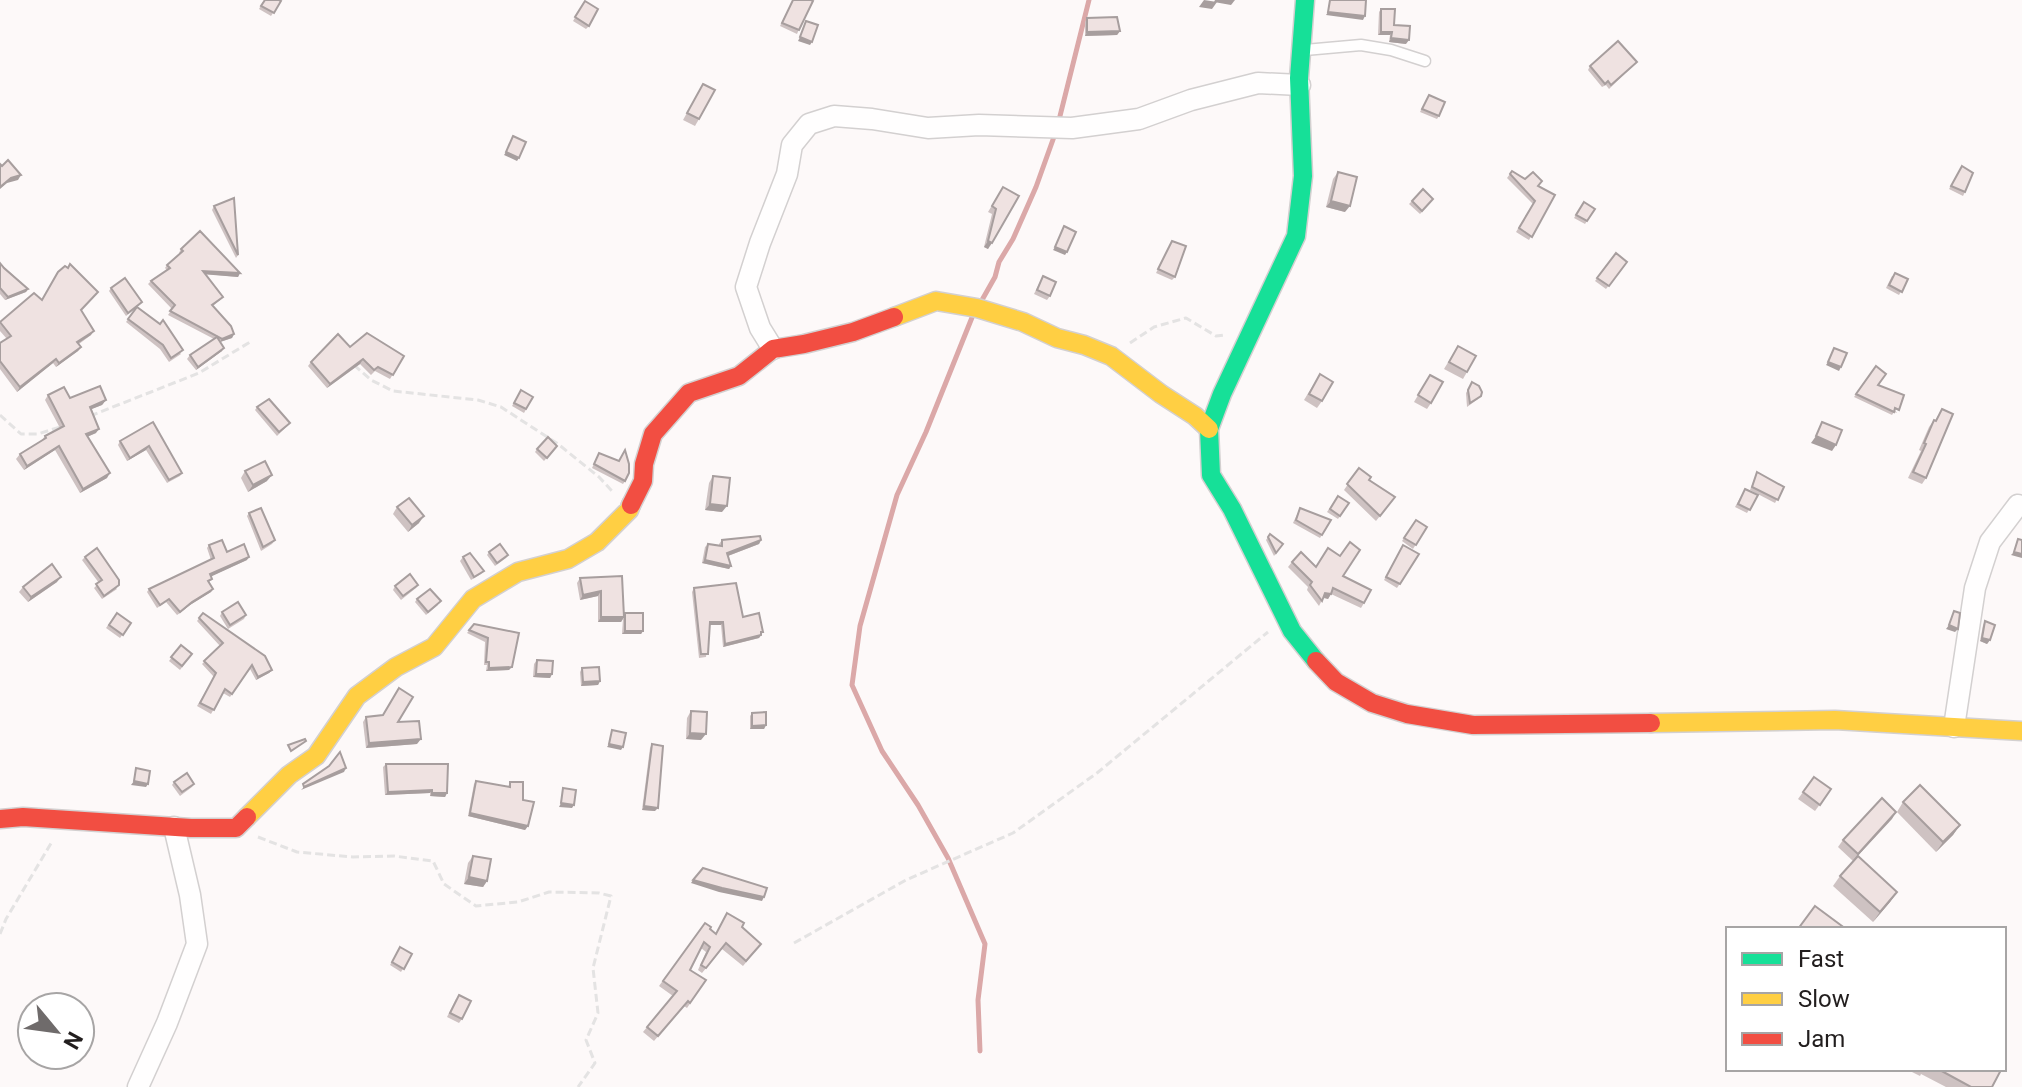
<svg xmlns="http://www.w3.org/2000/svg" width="2022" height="1087" font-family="Roboto,sans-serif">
  <rect width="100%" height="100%" fill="#fdf9f9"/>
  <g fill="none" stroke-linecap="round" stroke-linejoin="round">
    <g stroke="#dba8a8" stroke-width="5">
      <polyline points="1058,124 1089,0"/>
      <polyline points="982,300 995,277 999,262 1013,239 1036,187 1055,134"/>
      <polyline points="973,315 926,432 897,495 860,626 852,685 882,751 918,805 948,858 985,944 978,1000 980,1051"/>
    </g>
    <g stroke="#d3d0d0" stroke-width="13">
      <polyline id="lane" points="1305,50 1361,45 1391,50 1425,61"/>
    </g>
    <g stroke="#d3d0d0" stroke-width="23">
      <g id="street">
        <polyline points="773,349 760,328 746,287 760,243 787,174 792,145 809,124 834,116 872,119 928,128 979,125 1072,128 1139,119 1191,100 1258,83 1300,85"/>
        <polyline points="1954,727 1975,588 1990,542 2018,505"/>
        <polyline points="138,1087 167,1023 197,944 190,895 174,827"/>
      </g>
    </g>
    <g stroke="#d3d0d0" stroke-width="21">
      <polyline id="fast" points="1305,0 1299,78 1303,176 1296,236 1222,394 1209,429 1211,475 1232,509 1292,631 1316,661"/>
    </g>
    <g stroke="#d3d0d0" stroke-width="21">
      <g id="slow">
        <polyline points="894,317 936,301 977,308 1023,322 1057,338 1084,345 1111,356 1161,394 1195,416 1209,429"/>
        <polyline points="1651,723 1835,720 2022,731"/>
        <polyline points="247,817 289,775 316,756 357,696 396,667 434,647 473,599 518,572 568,559 597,542 629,510 631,505"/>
      </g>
    </g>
    <g stroke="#d3d0d0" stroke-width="21">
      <g id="jam">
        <polyline points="631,505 643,481 644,464 653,434 689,393 739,376 773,349 804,344 853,332 894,317"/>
        <polyline points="1316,661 1336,682 1372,703 1407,714 1473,725 1651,723"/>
        <polyline points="0,819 23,817 191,828 236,828 247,817"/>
      </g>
    </g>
    <g stroke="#e4e3e3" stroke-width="3" stroke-dasharray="8 4" stroke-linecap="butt">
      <polyline points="1130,343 1154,327 1186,318 1216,336 1224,335"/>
      <polyline points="354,365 371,380 393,391 478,400 501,407 558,444 599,477 612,491"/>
      <polyline points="0,415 21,434 38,434 60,427"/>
      <polyline points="90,416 199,373 250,342"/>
      <polyline points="258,837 297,852 353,857 394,856 433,861 444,884 476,906 518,902 549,892 599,893 611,896 593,968 598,1013 586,1040 595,1063 578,1087"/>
      <polyline points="0,934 6,919 53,840"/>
      <polyline points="794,943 906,880 1013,833 1097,773 1268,632"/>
    </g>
    <use href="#lane" stroke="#fffefe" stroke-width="10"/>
    <use href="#street" stroke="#fffefe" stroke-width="20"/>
    <use href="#fast" stroke="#16e098" stroke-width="18"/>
    <use href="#slow" stroke="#ffcf43" stroke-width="18"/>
    <use href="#jam" stroke="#f24e42" stroke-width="18"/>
  </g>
  <g fill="#cec2c2">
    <polygon points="264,0 281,1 271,16 259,9"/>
    <polygon points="793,0 811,0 797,34 780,26"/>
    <polygon points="585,1 589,26 586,29 573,21"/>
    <polygon points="1381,9 1406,44 1389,42 1390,35 1378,35 1379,12"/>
    <polygon points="1087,18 1120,31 1117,35 1085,36 1085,22"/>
    <polygon points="1637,62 1609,89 1606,85 1602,87 1588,70 1590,66"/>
    <polygon points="703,84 699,119 695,126 683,120"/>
    <polygon points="1429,95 1439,116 1437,119 1420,112"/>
    <polygon points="1962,166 1965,192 1963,196 1949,189"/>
    <polygon points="1512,171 1555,195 1529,240 1516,232 1533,204 1507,178"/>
    <polygon points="1338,172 1345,212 1326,207 1333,179"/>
    <polygon points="1000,192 988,249 984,247 992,214 988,212"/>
    <polygon points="1412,201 1431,202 1420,214 1409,204"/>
    <polygon points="1584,202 1595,209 1585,224 1574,218"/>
    <polygon points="214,206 238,255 236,258 212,210"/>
    <polygon points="1172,241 1175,277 1172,280 1156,273"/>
    <polygon points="181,249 240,273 238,277 206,274 220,300 213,306 234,334 232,338 220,342 222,351 196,370 187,359 190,355 214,339 168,315 172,309 148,284 151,281 167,270 165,268 167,265 180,254 179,253"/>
    <polygon points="1616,253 1627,262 1606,289 1595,281"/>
    <polygon points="0,263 28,289 26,292 5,300 0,294"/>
    <polygon points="1043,276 1050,296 1047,300 1034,294"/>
    <polygon points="1892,276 1908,279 1899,295 1886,288"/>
    <polygon points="111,288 142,302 137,307 181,354 169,362 160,349 126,322 136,308 126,316 109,291"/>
    <polygon points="95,296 81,310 91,335 79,344 81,347 78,351 56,367 53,363 17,392 0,369 0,343 7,339 0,331 0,322 42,300"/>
    <polygon points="1458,346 1467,372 1463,379 1444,369"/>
    <polygon points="350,347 404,356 390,379 375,371 371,375 360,364 327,388 308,366 311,362"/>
    <polygon points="1876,366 1878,385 1897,413 1894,412 1892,415 1854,397"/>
    <polygon points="1320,374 1322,401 1317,408 1304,400"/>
    <polygon points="1430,375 1431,403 1427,409 1414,402"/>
    <polygon points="1472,382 1478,399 1467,407 1466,393"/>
    <polygon points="521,390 533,397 524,413 512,406"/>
    <polygon points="48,395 70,398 106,400 102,405 91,409 96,433 87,437 107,478 80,493 55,450 24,470 16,459 20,454 41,441 45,436 60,428 45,400"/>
    <polygon points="257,407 290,423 277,436 255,410"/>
    <polygon points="1942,409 1926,478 1922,484 1908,478 1921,451 1919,450 1929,427 1934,420 1935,421"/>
    <polygon points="153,422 182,473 180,476 167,483 146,450 127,461 118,445 120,441"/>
    <polygon points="557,446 544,461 535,452 537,449"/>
    <polygon points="599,453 625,481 623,484 592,468"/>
    <polygon points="1359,468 1369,480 1395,497 1376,521 1344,490"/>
    <polygon points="245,471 267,481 248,492 241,478"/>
    <polygon points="1757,472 1784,487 1775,503 1750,490"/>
    <polygon points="713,476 722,512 705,510 709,483"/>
    <polygon points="1745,489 1758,495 1747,513 1735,507"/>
    <polygon points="1338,496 1349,503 1338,519 1327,512"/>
    <polygon points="397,507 419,523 408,532 393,514"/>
    <polygon points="1300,508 1331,520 1320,538 1293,523"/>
    <polygon points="249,513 275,540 272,544 261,551 247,516"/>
    <polygon points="1416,520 1427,527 1413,549 1402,541"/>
    <polygon points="1270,534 1283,544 1274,556 1266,540"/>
    <polygon points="722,540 761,540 759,544 728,556 731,566 729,569 702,563 705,547 708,544 719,546 719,544"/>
    <polygon points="209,545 247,560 211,576 209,582 213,589 211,592 190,605 177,615 166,602 157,608 147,592 149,589 211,560 207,548"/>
    <polygon points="1401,548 1419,554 1397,588 1384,580"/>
    <polygon points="489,552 508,555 506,558 495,566 487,555"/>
    <polygon points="85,557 117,589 102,599 94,588 99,583 82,560"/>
    <polygon points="463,557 484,571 481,574 471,580 460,561"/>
    <polygon points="1292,562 1316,566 1343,576 1364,603 1361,608 1331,594 1328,599 1323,598 1319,606 1307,590 1308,587 1288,567"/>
    <polygon points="622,576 624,615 625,613 643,631 641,634 622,634 623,619 621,622 598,622 598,596 580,600 577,583 580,578"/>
    <polygon points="57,582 28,602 19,592 23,587"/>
    <polygon points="418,585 416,588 401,600 393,590 395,586"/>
    <polygon points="694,588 743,617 763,632 759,638 723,647 721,625 710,625 706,657 699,658 692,592"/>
    <polygon points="417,599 438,605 426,615 415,602"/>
    <polygon points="222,612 246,615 244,619 228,629 220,616"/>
    <polygon points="117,613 131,623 120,638 106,628"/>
    <polygon points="203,613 272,670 269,673 256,680 250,669 230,697 223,693 211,714 197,706 214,677 202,664 220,646 197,621"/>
    <polygon points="1985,621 1990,640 1987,644 1980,641 1983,625"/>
    <polygon points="474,624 519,633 509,670 486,671 487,665 484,665 485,642 467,633"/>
    <polygon points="181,645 192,654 180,670 169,661"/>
    <polygon points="537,660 552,674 550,678 533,677 534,664"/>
    <polygon points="582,668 600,681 598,685 581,686 580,672"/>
    <polygon points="691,711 701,740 686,739 687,718"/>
    <polygon points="752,713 766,725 764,729 750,729 750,716"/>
    <polygon points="366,717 417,744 366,748 363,722"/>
    <polygon points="652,744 655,811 642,810 650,748"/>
    <polygon points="386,764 447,793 445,797 430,796 430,793 385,795 383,767"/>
    <polygon points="1814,777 1831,789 1815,811 1798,799"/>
    <polygon points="476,781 508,787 510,782 523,800 528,826 525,830 468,816 474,784"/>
    <polygon points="174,782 194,784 192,787 180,796 172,785"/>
    <polygon points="1903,802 1960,825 1953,835 1936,852 1897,812"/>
    <polygon points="1896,812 1853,861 1838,847 1843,840"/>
    <polygon points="473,856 487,881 483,887 464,884 468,863"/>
    <polygon points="1840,876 1897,892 1890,902 1873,922 1833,886"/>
    <polygon points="727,913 761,944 743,966 722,949 702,973 698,970 706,952 701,948 690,970 706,980 687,1008 684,1006 654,1041 643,1032 673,996 659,986 705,923 716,934"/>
    <polygon points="400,947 412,954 401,972 390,965"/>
    <polygon points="456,999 462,1019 459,1023 447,1017"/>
    <polygon points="1906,1069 1999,1069 1992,1087 1946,1087 1921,1074 1920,1076"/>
  </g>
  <g fill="#a79e9e">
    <polygon points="1204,0 1217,2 1212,9 1199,7"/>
    <polygon points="1215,0 1235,0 1231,5 1214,2"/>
    <polygon points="1328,12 1365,16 1363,20 1326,15"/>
    <polygon points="1120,31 1117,35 1085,36 1087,32"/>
    <polygon points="1381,32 1392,32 1390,35 1378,35"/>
    <polygon points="800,37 812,42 810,45 798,41"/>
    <polygon points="1391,38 1409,40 1406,44 1389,42"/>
    <polygon points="506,152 519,158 517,161 504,155"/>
    <polygon points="21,175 18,180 7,183 0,189 0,187 11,178"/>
    <polygon points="1331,201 1350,206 1345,212 1326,207"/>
    <polygon points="988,241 992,243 988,249 984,247"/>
    <polygon points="1055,247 1067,252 1065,255 1053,250"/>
    <polygon points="203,271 240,273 238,277 201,274"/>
    <polygon points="28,289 26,292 5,300 8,297"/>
    <polygon points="94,331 91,335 74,346 77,342"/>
    <polygon points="234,334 232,338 220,342 222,339"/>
    <polygon points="81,347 78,351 56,367 59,363"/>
    <polygon points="224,348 222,351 196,370 198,367"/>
    <polygon points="56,359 53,363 17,392 20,387"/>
    <polygon points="363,359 360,364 327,388 330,384"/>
    <polygon points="1828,362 1841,367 1839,371 1826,365"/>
    <polygon points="106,400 102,405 87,411 90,407"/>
    <polygon points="99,429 96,433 82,439 86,434"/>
    <polygon points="1816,436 1836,445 1832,451 1811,443"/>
    <polygon points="59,446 55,450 24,470 27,466"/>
    <polygon points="149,446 146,450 127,461 130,458"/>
    <polygon points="110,473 107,478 80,493 83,489"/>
    <polygon points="272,475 267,481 248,492 253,485"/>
    <polygon points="710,504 727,506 722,512 705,510"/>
    <polygon points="424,516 419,523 408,532 412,525"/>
    <polygon points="761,540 759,544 725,557 727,553"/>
    <polygon points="2014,552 2022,554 2022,558 2011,555"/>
    <polygon points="249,557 247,560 208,578 210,574"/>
    <polygon points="705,560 731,566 729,569 702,563"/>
    <polygon points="61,577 57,582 28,602 31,597"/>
    <polygon points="213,589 211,592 190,605 177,615 192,602"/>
    <polygon points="601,591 598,596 580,600 583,595"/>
    <polygon points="1325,593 1331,594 1328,599 1322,597"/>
    <polygon points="601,617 624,617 621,622 598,622"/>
    <polygon points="710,622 723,622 721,625 708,625"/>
    <polygon points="1949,625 1958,629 1955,632 1946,629"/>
    <polygon points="625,631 643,631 641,634 622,634"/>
    <polygon points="761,635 759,638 723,647 725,644"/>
    <polygon points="1982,638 1990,640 1987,644 1980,641"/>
    <polygon points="512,667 509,670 486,671 489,668"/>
    <polygon points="272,670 269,673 256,680 258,677"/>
    <polygon points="536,674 552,674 550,678 533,677"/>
    <polygon points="600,681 598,685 581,686 583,682"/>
    <polygon points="766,725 764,729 750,729 752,726"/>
    <polygon points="690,733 706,734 701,740 686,739"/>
    <polygon points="421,739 417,744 366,748 369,743"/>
    <polygon points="609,744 623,747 621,750 607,747"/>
    <polygon points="346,768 344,772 301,790 304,787"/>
    <polygon points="134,781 148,784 146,787 131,785"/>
    <polygon points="432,790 430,793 385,795 388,792"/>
    <polygon points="432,793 447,793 445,797 430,796"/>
    <polygon points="561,803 574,805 572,808 559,807"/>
    <polygon points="644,806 658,808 655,811 642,810"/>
    <polygon points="1896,812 1892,819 1853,861 1858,854"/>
    <polygon points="470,813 528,826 525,830 468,816"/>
    <polygon points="1960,825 1953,835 1936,852 1943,842"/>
    <polygon points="469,877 487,881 483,887 464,884"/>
    <polygon points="693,880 764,897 762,901 719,892 691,883"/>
    <polygon points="1897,892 1890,902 1873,922 1880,912"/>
  </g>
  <g fill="#efe2e1" stroke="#a79e9e" stroke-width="2">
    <polygon points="265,0 279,0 281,1 274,13 261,6"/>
    <polygon points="793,0 811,0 813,1 799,30 782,23"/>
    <polygon points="1330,0 1366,0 1365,16 1328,12"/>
    <polygon points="585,1 598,9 589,26 575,17"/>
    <polygon points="1381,9 1395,9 1394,25 1410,26 1409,40 1391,38 1392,32 1381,32"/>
    <polygon points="1117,17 1120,31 1087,32 1087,18"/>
    <polygon points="806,21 818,25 812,42 800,37"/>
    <polygon points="1618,41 1637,62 1611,85 1608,81 1605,84 1590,66"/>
    <polygon points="703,84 715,90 699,119 687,113"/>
    <polygon points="1429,95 1445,102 1439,116 1422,109"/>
    <polygon points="513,136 526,142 519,158 506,152"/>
    <polygon points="8,160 21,175 11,178 0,187 0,164 2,166"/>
    <polygon points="1962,166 1973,173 1965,192 1951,186"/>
    <polygon points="1512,171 1525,179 1533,172 1542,181 1538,186 1555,195 1532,237 1519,228 1535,201 1510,174"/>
    <polygon points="1338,172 1357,177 1350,206 1331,201"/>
    <polygon points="1003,187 1019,196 992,243 988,241 996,209 992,206"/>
    <polygon points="1423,189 1433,199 1422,211 1412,201"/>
    <polygon points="234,198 238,255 214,206"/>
    <polygon points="1584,202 1595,209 1587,221 1576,215"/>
    <polygon points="1064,226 1076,232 1067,252 1055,247"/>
    <polygon points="200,231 240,273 203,271 223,297 212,305 231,326 234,334 222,339 170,311 175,305 151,281 170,268 167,265 183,251 181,249"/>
    <polygon points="1172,241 1186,246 1175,277 1158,269"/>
    <polygon points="1616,253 1627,262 1609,286 1597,278"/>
    <polygon points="0,263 4,268 28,289 8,297 0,288"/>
    <polygon points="70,264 98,292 81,310 94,331 77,342 81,347 59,363 56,359 20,387 0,361 0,343 11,336 0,322 34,293 42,300 58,272 65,266 68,268"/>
    <polygon points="1895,273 1908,279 1902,292 1889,285"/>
    <polygon points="1043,276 1056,282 1050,296 1037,290"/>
    <polygon points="125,278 142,302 128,313 111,288"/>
    <polygon points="137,307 160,324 163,320 183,350 171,358 163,345 128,319"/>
    <polygon points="367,333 404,356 393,375 378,367 374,370 363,359 330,384 311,362 338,334 350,347"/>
    <polygon points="217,337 224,348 198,367 190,355"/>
    <polygon points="1458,346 1476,356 1467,372 1449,362"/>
    <polygon points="1834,348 1847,353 1841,367 1828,362"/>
    <polygon points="1876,366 1886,374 1878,385 1904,395 1899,410 1895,408 1894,412 1856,394"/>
    <polygon points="1320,374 1333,382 1322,401 1309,394"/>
    <polygon points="1430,375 1443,382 1431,403 1418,395"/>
    <polygon points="1472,382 1479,386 1482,392 1481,396 1470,403 1468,390"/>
    <polygon points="100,386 106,400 90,407 99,429 86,434 110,473 83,489 59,446 27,466 20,454 46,438 45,436 64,426 48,395 64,387 70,398"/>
    <polygon points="521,390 533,397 526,409 514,403"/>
    <polygon points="269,399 290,423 279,432 257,407"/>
    <polygon points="1942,409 1953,414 1926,478 1913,472 1926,444 1924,443 1934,420 1936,421"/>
    <polygon points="153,422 182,473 169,480 149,446 130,458 120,441"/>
    <polygon points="1822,422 1842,430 1836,445 1816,436"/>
    <polygon points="548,437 557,446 547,458 537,449"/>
    <polygon points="625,450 629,464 629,473 625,481 594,464 599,453 619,461"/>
    <polygon points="265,461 272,475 253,485 245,471"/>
    <polygon points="1359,468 1371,477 1369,480 1395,497 1380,516 1347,484"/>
    <polygon points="1757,472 1784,487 1778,500 1752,487"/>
    <polygon points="713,476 730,478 727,506 710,504"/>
    <polygon points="1745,489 1758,495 1750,510 1738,504"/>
    <polygon points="1338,496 1349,503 1340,516 1330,509"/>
    <polygon points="409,498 424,516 412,525 397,507"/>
    <polygon points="261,508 275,540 263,547 249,513"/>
    <polygon points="1300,508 1331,520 1322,535 1296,520"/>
    <polygon points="1416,520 1427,527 1416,545 1404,538"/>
    <polygon points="1270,534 1283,544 1276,553 1268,537"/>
    <polygon points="760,536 761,540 727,553 731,566 705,560 708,544 722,546 722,540"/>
    <polygon points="2018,539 2022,540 2022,554 2014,552"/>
    <polygon points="222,540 227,552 244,544 249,557 210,574 212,579 208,581 213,589 192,602 180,612 169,599 160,605 149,589 214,558 209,545"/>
    <polygon points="1350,542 1360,550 1343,576 1371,590 1364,603 1333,588 1331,594 1325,593 1322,601 1310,585 1312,582 1292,562 1301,552 1316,567 1328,548 1340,556"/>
    <polygon points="500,544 508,555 497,563 489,552"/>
    <polygon points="1403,545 1419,554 1400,584 1386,577"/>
    <polygon points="97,548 119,580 119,585 104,596 96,584 102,580 85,557"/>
    <polygon points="470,553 484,571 474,577 463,557"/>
    <polygon points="52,564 61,577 31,597 23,587"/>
    <polygon points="410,574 418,585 403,596 395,586"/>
    <polygon points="622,576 624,617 601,617 601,591 583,595 580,578"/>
    <polygon points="736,583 743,617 759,613 763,632 761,632 761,635 725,644 723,622 710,622 708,654 701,654 694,588"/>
    <polygon points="430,589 441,601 428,612 417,599"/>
    <polygon points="238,602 246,615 230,625 222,612"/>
    <polygon points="1954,611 1960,613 1958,629 1949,625"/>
    <polygon points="117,613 131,623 123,635 109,625"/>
    <polygon points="203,613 265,656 272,670 258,677 252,665 232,694 225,689 214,710 200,703 216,673 204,661 223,643 199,618"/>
    <rect x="625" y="613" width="18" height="18"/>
    <polygon points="1985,621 1995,625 1990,640 1982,638"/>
    <polygon points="474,624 519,633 512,667 489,668 489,662 486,662 488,638 469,630"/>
    <polygon points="181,645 192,654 182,666 171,657"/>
    <polygon points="537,660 553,661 552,674 536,674"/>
    <polygon points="599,667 600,681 583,682 582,668"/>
    <polygon points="399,688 413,697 398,722 419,721 421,739 369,743 366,717 383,715"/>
    <polygon points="691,711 707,712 706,734 690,733"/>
    <polygon points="766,712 766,725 752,726 752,713"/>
    <polygon points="612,730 626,733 623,747 609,744"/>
    <polygon points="305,739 306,741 291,751 288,745"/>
    <polygon points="652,744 663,746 658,808 644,806"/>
    <polygon points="340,752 346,768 304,787 303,784 329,766"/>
    <polygon points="386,764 448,764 447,793 432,793 432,790 388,792"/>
    <polygon points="136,768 150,771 148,784 134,781"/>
    <polygon points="187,773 194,784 182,792 174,782"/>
    <polygon points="1814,777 1831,789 1820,805 1803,792"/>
    <polygon points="476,781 510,787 510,782 523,782 523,800 534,802 528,826 470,813"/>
    <polygon points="1920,785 1960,825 1943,842 1903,802"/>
    <polygon points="563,788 576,790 574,805 561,803"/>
    <polygon points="1882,798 1896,812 1858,854 1843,840"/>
    <polygon points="473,856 491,859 487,881 469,877"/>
    <polygon points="1858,856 1897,892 1880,912 1840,876"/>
    <polygon points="703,868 767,888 764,897 722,888 693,880"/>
    <polygon points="1815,906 1846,929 1798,929"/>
    <polygon points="727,913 744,923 742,927 761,944 746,961 726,943 706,968 701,965 710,947 704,942 690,970 706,980 690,1003 688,1001 658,1036 647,1027 677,991 663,981 705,923 711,927 710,929 716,934"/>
    <polygon points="400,947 412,954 404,969 392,962"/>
    <polygon points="459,995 471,1001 462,1019 450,1013"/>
    <polygon points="1938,1069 1999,1069 2001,1070 1992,1087 1971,1087"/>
  </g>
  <rect x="1726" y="927" width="280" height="144" fill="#ffffff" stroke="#a7a5a5" stroke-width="2"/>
  <rect x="1742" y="953" width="40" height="12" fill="#16e098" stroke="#a7a5a5" stroke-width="2"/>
  <text x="1798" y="967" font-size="24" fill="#221e1e">Fast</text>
  <rect x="1742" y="993" width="40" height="12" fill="#ffcf43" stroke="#a7a5a5" stroke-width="2"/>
  <text x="1798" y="1007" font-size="24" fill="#221e1e">Slow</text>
  <rect x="1742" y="1033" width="40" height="12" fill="#f24e42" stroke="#a7a5a5" stroke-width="2"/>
  <text x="1798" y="1047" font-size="24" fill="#221e1e">Jam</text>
  <g transform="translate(56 1031) rotate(119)"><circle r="38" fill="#ffffff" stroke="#a7a5a5" stroke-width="2"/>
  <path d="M0-6L14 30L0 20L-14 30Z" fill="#6f6b6b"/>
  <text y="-12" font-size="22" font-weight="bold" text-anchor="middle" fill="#221e1e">N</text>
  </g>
</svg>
